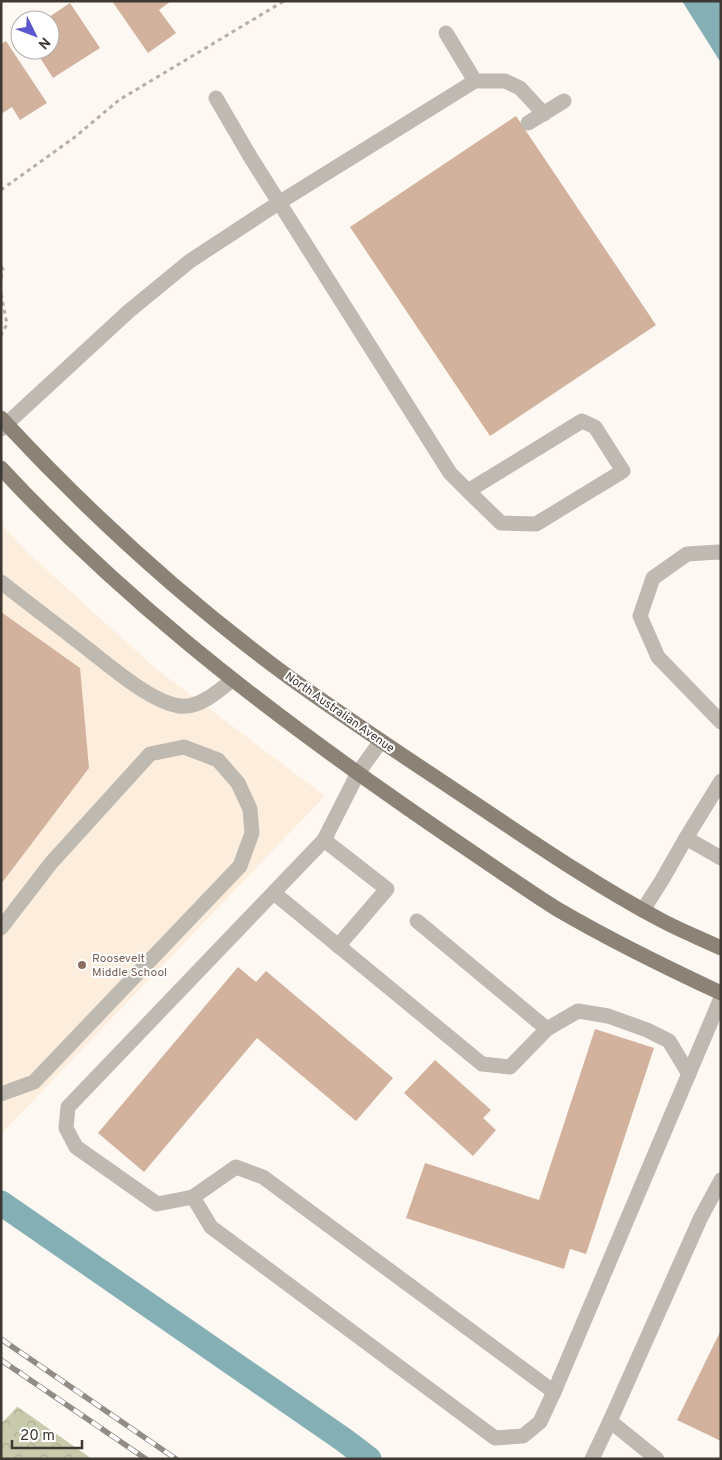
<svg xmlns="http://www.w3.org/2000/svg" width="722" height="1460" font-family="Overpass,sans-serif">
  <defs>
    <pattern id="forest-crowns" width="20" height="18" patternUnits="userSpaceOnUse" patternTransform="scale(1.25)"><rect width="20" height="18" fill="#c8caac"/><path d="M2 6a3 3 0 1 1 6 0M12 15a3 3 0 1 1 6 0" fill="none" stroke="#adae94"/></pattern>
  </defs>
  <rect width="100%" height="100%" fill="#fef8f2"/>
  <polygon fill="#fdeddc" points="1,524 28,553 155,668 325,796 1,1134"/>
  <polygon fill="url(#forest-crowns)" points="17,1407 18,1407 92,1459 1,1459 1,1424"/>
  <polygon fill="#83afb5" points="682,1 721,1 721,63"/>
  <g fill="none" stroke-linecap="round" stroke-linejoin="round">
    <polyline stroke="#83afb5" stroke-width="25" points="1,1203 344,1440 369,1459"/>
  </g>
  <g fill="#d2b19d">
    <polygon points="112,1 171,1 159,10 176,33 148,53"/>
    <polygon points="70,3 100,48 53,78 35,50 50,50 50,37 58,31 49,17"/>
    <polygon points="6,41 47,103 20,120 12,107 1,114 1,44"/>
    <polygon points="516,116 656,325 490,436 350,227"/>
    <polygon points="1,612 80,668 89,768 1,884"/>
    <polygon points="238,967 256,982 266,971 393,1078 356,1121 257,1038 144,1172 98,1133"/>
    <polygon points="595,1029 654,1048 586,1254 570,1249 564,1269 406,1218 425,1163 539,1200"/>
    <polygon points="435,1060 491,1110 483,1118 496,1130 473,1156 404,1093"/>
    <polygon points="721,1330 721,1441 677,1420"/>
  </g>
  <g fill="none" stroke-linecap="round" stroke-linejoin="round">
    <g stroke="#b4afa8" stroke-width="3" stroke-dasharray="4 4" stroke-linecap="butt">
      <polyline points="1,190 75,137 119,100 284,1"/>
      <polyline points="1,267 3,269 1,278"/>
      <polyline points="1,294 7,324 1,335"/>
    </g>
    <g stroke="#beb9b1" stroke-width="15">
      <polyline points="446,33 475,81"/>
      <polyline points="216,98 251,158 450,473 468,491 582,421 595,427 623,471 536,524 501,523 468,491"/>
      <polyline points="528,123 564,101"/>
      <polyline points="1,429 129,311 190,261 280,202 475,81 505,81 520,88 544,114"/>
      <polyline points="721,553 718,552 687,554 653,578 640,616 658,657 721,722"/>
      <path d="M1 582C30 605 60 627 89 650 112 668 150 701 179 706 198 709 219 691 232 680"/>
      <polyline points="381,741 358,773 324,840 68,1107 66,1128 76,1147 157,1204 193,1197 236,1167 263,1177 554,1392 721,998"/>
      <polyline points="721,781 686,838 721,858"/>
      <polyline points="324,840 387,889 338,946"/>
      <polyline points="274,893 482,1064 510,1067 547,1029 578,1011 608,1016 647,1030 669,1041 689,1074"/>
      <polyline points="643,910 662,880 686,838"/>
      <polyline points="417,921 547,1029"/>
      <polyline points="1,928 51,863 150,754 184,747 218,760 238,783 250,809 252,833 240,866 34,1082 1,1094"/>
      <polyline points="193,1197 211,1227 495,1438 523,1436 540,1422 554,1392"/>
      <polyline points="592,1459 610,1421"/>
      <polyline points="657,1459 610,1421 701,1217 721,1180"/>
    </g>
    <g stroke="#8c8376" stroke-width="15">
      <path d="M1 418C87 511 181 597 282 672 338 713 396 751 453 789 521 834 588 881 659 919 679 930 700 938 721 948"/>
      <path d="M1 468C117 593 250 698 389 795 427 822 466 848 504 874 522 886 539 898 557 909 610 940 665 967 721 993"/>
    </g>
    <g stroke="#918c85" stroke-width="5.5">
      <g id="rail">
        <polyline points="1,1339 176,1459"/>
        <polyline points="1,1360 146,1459"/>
      </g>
    </g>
    <use href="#rail" stroke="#fff" stroke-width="4" stroke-dasharray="11" stroke-linecap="butt"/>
  </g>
  <circle fill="#8d6e63" stroke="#fff" stroke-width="2" cx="82" cy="965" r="5"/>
  <g text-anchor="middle" stroke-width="4" stroke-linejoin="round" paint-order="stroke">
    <g font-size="12" fill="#3d3831" stroke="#fff">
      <text transform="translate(340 712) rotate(35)" y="4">North Australian Avenue</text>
    </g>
    <g font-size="12" fill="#785e54" stroke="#fff" text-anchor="start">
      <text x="92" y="962">Roosevelt<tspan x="92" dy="14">Middle School</tspan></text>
    </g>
  </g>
  <rect width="722" height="1460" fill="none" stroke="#3d3831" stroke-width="5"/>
  <g transform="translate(35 35) rotate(132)"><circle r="24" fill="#ffffff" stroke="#b1afad"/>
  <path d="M0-4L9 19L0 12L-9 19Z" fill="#5b57cf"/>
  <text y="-8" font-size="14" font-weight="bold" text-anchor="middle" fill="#3d3831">N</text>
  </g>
  <path d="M12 1440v8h70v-8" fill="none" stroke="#3d3831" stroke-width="2.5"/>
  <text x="20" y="1440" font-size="15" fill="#3d3831" stroke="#ffffff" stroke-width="4" paint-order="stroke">20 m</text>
</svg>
